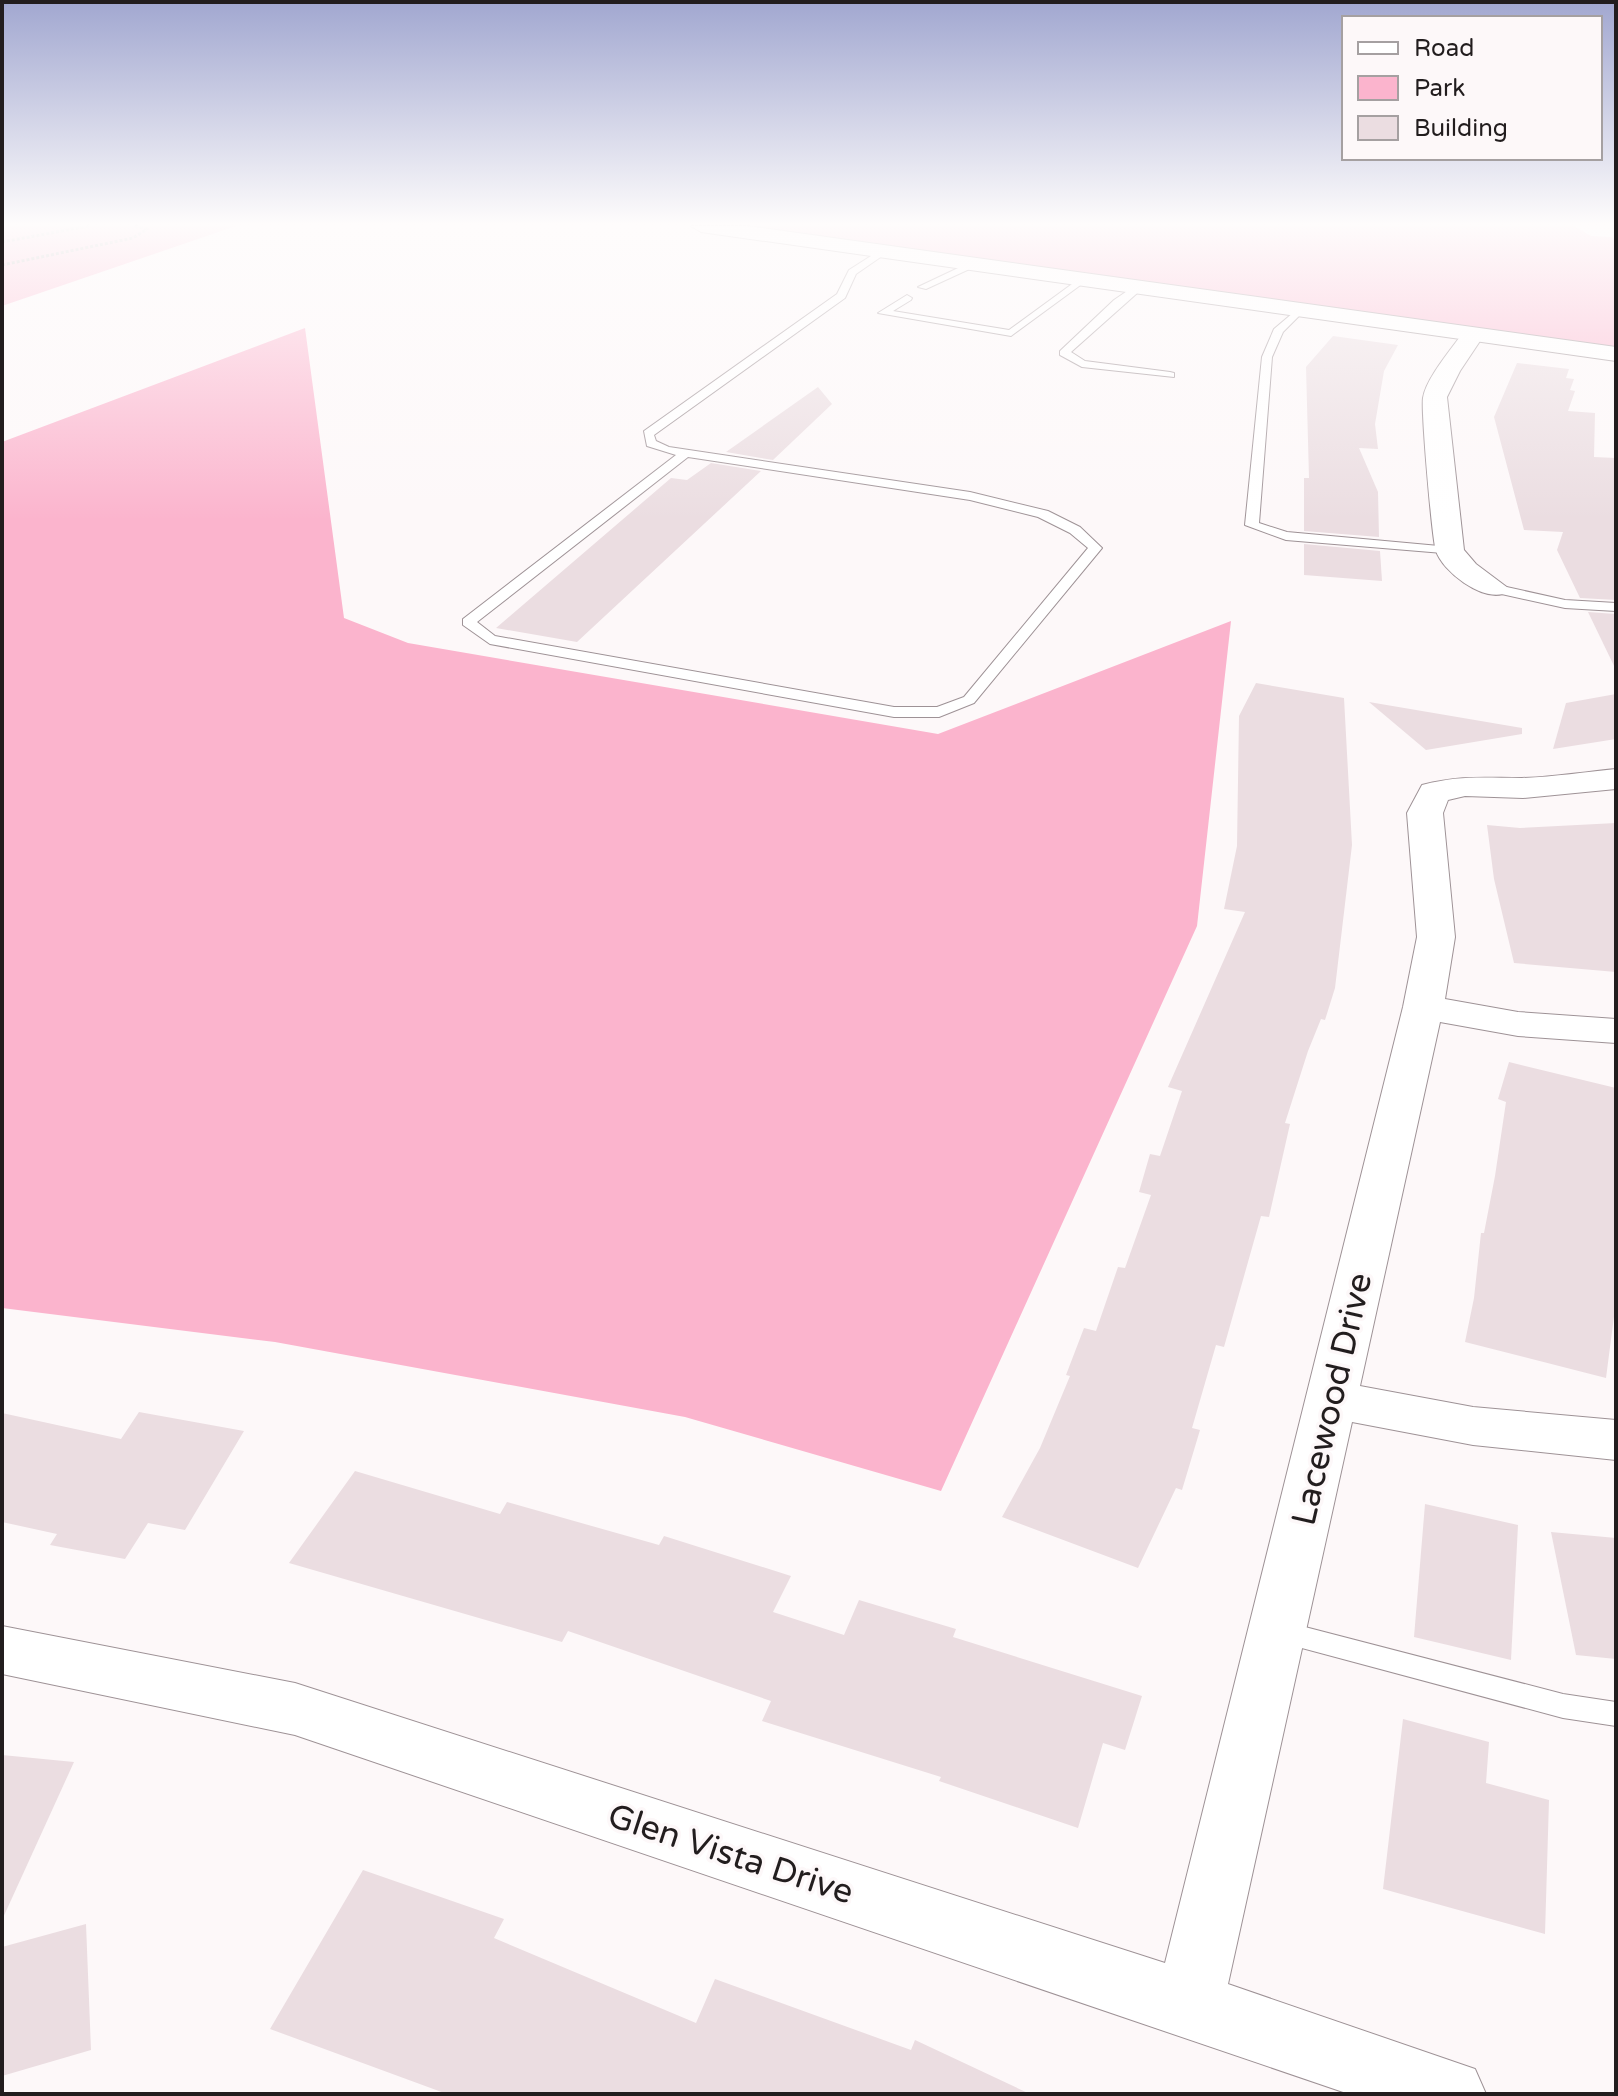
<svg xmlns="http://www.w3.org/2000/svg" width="1618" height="2096" font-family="'Varela Round',sans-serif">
  <rect width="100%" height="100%" fill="#fdf8f9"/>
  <g fill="#fbb4cd">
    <polygon points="2,226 236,226 2,306"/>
    <polygon points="746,226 1574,226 1591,236 1612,237 1616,242 1616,348"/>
    <polygon points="305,328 344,618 408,643 938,734 1231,621 1197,926 941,1491 685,1417 275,1342 2,1308 2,442"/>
  </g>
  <g fill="#ebdde1">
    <polygon points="1333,336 1398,345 1384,371 1375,424 1378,449 1359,448 1378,492 1379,537 1304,531 1304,478 1309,478 1306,367"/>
    <polygon points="1517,363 1569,369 1566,378 1574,379 1570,390 1575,391 1568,411 1595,413 1594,457 1616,458 1616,600 1580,598 1557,550 1563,532 1524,530 1494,417"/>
    <polygon points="818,387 832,404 773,460 726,452"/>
    <polygon points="711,463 761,471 577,642 496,628 671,478 687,480"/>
    <polygon points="1304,544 1380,551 1382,581 1304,575"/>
    <polygon points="1588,612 1616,614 1616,670"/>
    <polygon points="1256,683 1344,698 1352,845 1335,988 1325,1020 1321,1019 1308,1051 1285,1123 1290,1124 1269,1217 1261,1216 1224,1347 1216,1345 1192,1428 1200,1430 1182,1490 1176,1488 1138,1568 1002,1517 1040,1448 1070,1376 1066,1375 1084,1328 1096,1331 1118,1267 1125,1268 1151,1195 1139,1192 1150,1154 1160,1156 1182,1091 1168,1087 1245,912 1224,909 1237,846 1239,716"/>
    <polygon points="1616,694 1616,739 1553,749 1566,703"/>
    <polygon points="1369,702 1522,728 1522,734 1426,750"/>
    <polygon points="1616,823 1616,972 1514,963 1494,879 1487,825 1520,828"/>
    <polygon points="1509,1062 1616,1088 1616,1301 1606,1378 1465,1342 1474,1298 1481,1233 1484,1233 1495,1176 1506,1102 1498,1099"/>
    <polygon points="139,1412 244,1431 185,1530 148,1523 125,1559 50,1545 57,1534 2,1522 2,1413 121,1439"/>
    <polygon points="355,1471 500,1514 507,1502 659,1545 664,1536 791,1576 773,1612 844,1635 859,1600 956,1629 953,1637 1142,1696 1125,1750 1103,1743 1078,1828 939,1781 941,1777 762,1721 771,1701 568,1631 562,1642 289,1563"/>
    <polygon points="1425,1504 1518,1525 1511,1660 1414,1637"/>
    <polygon points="1551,1532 1616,1538 1616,1659 1576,1655"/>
    <polygon points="1403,1719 1489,1742 1486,1783 1549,1800 1545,1934 1383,1889"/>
    <polygon points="2,1755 74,1762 2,1920"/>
    <polygon points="363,1870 504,1919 494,1938 696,2023 715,1979 911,2050 915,2040 1030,2094 447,2094 270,2029"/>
    <polygon points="86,1924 91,2050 2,2076 2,1947"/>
  </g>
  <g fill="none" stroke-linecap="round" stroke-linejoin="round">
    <g stroke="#9e9296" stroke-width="2">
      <g id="service">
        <path d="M882 249 885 254 856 274 845 298 654 435 656 441 669 447 970 492 1048 511 1080 527 1102 548 974 703 939 717H894L490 644 463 625V619L676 455 647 446 644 431 837 294 849 270ZM688 457 970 500 1038 517 1070 533 1088 548 964 697 937 707H894L495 636 477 622Z"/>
        <polygon points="973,261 976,266 926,289 918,287"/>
        <polygon points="1083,276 1086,281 1011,336 878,313 907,295 912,298 911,300 893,311 1009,330"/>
        <polygon points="1136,285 1144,287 1071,352 1085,361 1170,372 1174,373 1174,377 1082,367 1060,355 1060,351 1114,300"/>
        <polygon points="1300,307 1305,310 1283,332 1272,357 1259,523 1287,532 1450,547 1455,548 1455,554 1286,540 1245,525 1262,357 1274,329"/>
        <polygon points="1493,584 1565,600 1616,603 1616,611 1565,608 1488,591 1486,588"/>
        <polygon points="1278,1620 1563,1694 1616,1702 1616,1726 1563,1718 1268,1639 1264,1631 1268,1623"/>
      </g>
    </g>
    <g stroke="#9e9296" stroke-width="2">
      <g id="minor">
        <path d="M1473 328 1484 335 1460 371 1447 397 1464 550 1476 564 1508 588 1503 594C1481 600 1443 572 1436 551 1432 539 1421 410 1423 398 1426 378 1453 347 1465 330Z"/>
        <path d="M1616 769V789L1523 798 1465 796 1448 800 1443 813 1455 937 1445 999 1518 1012 1616 1019V1043L1518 1036 1440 1022 1360 1386 1473 1407 1616 1420V1460L1473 1445 1352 1422 1228 1984 1475 2069 1486 2094H1349L295 1735 2 1674V1626L295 1683 1165 1963 1403 1007 1417 937 1407 813 1422 785C1461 775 1483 778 1522 778 1553 777 1585 772 1616 769Z"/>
      </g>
    </g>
    <g stroke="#9e9296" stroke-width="2">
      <polygon id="tertiary" points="691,226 747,226 1616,347 1616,361 701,232"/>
    </g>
    <g stroke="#a8a3a4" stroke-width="3" stroke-dasharray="3 2" stroke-linecap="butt">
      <polyline points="2,242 89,226"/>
      <polyline points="2,265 133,238 147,229 135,226"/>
    </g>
    <use href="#service" fill="#fff" fill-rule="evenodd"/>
    <use href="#minor" fill="#fff" fill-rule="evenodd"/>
    <use href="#tertiary" fill="#fff" fill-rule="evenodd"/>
  </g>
  <linearGradient id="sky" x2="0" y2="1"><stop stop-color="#a1a7d0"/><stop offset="0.43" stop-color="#fefcfc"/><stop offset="1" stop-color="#fefcfc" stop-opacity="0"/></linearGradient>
  <rect width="1618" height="520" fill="url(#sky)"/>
  <g text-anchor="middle" stroke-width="7" stroke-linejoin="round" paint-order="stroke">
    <g font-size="34" fill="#221d1e" stroke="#fdf8f9">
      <text transform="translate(1331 1399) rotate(-77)" y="12">Lacewood Drive</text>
      <text transform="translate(731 1853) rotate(18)" y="12">Glen Vista Drive</text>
    </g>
  </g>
  <rect width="1618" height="2096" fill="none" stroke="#221d1e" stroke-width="8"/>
  <rect x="1342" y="16" width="260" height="144" fill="#fdf8f9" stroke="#a5a0a1" stroke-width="2"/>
  <rect x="1358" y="42" width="40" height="12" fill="#ffffff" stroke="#a5a0a1" stroke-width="2"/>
  <text x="1414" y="56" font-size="24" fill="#221d1e">Road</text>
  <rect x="1358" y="76" width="40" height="24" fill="#fbb4cd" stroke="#a5a0a1" stroke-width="2"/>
  <text x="1414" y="96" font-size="24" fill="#221d1e">Park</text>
  <rect x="1358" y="116" width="40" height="24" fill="#ebdde1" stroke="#a5a0a1" stroke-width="2"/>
  <text x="1414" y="136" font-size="24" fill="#221d1e">Building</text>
</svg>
